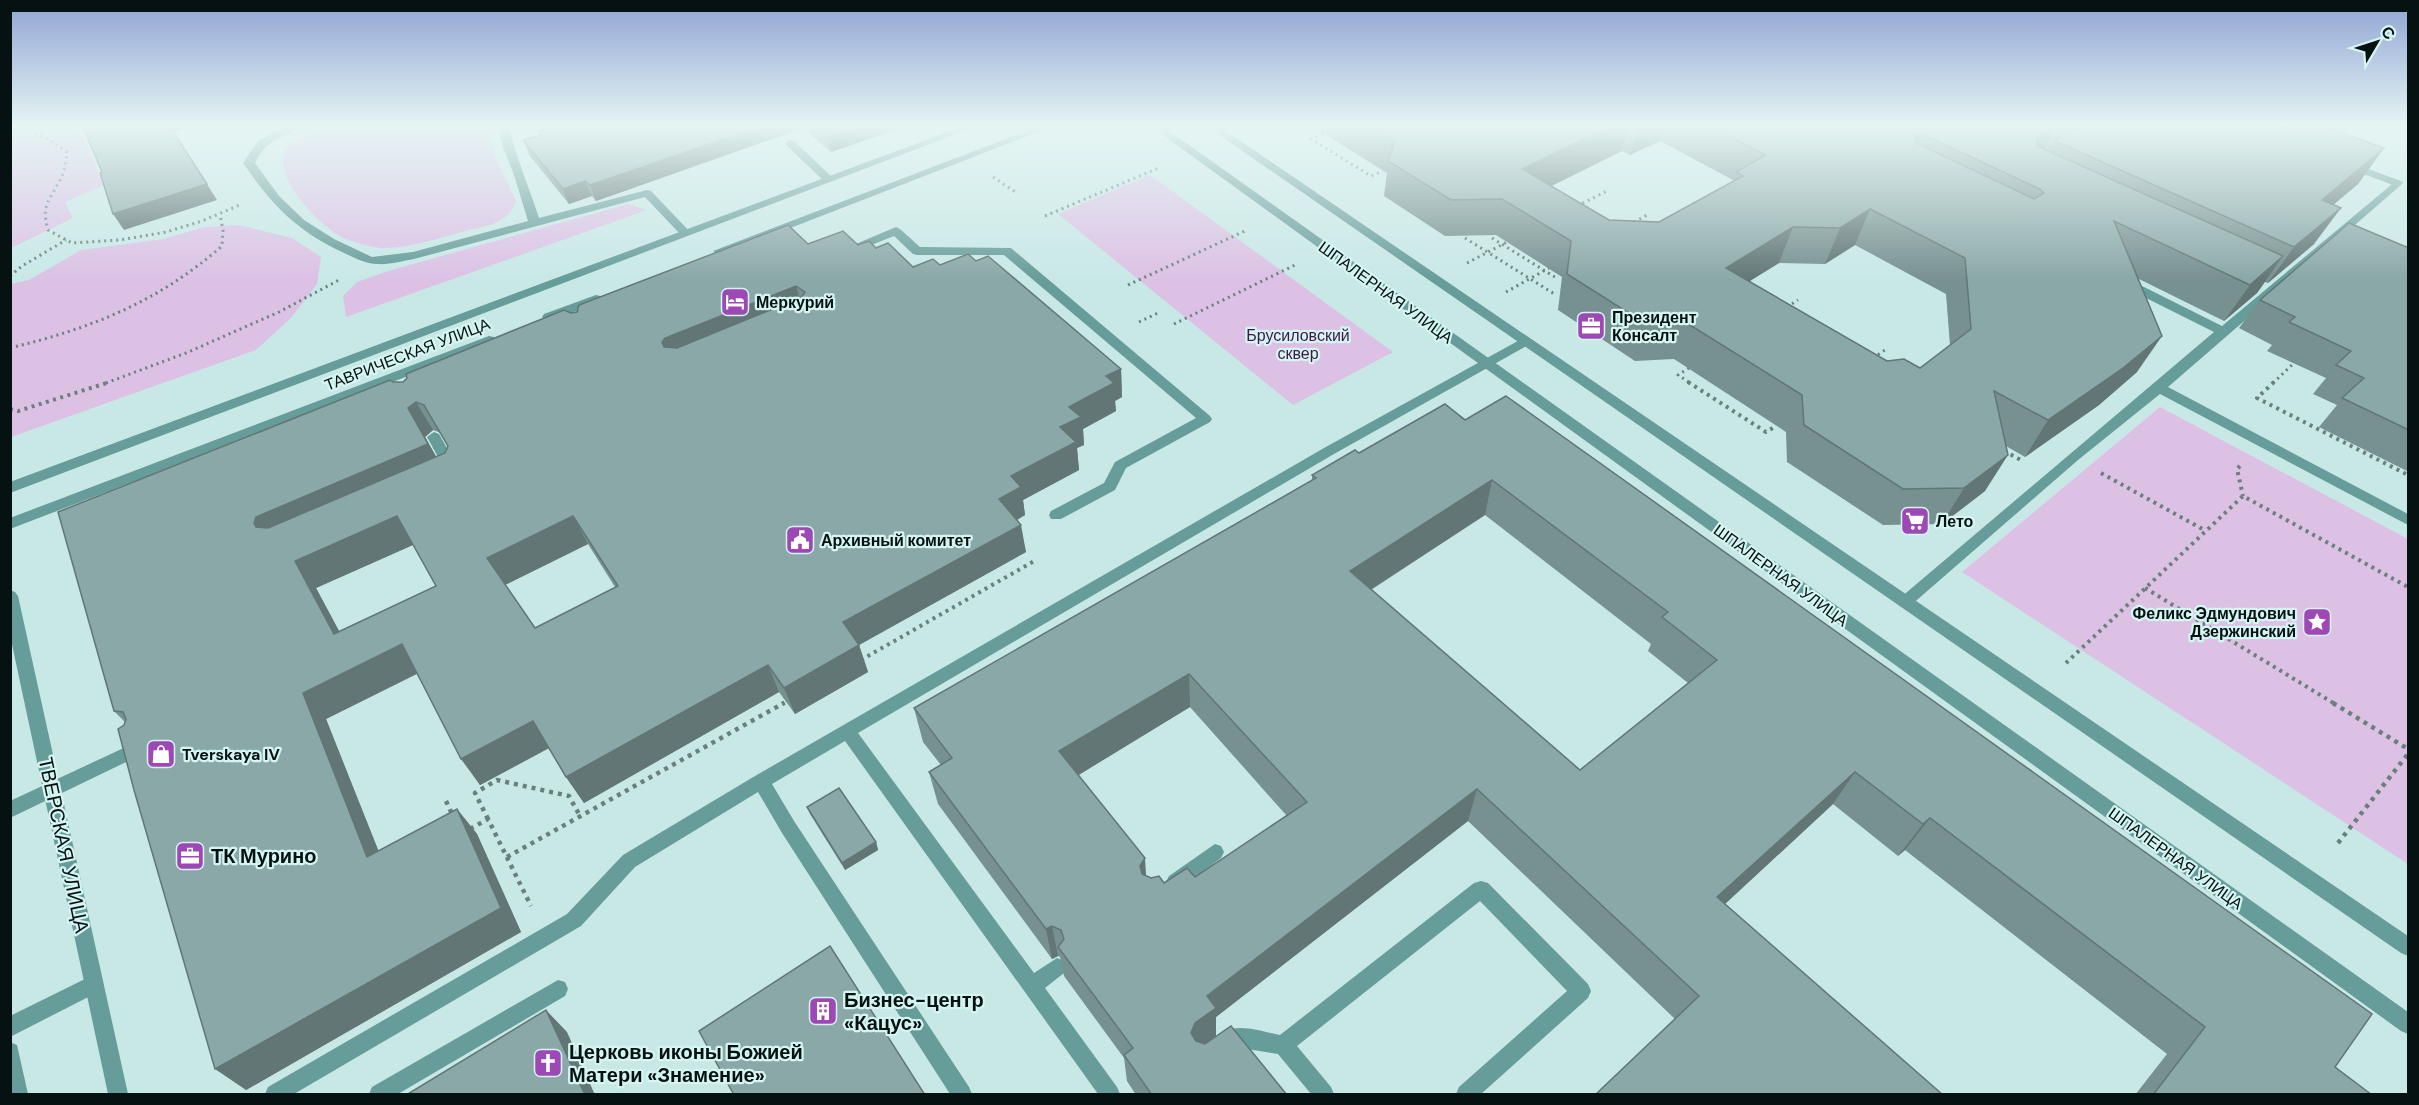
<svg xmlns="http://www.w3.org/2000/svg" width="2419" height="1105" font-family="'DM Sans',sans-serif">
  <rect width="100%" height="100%" fill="#c8e8e6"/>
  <g fill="#dcc1e5">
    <path d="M340 125H490L495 157 516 201C509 223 489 225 469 230 445 237 408 248 384 248 373 248 354 242 344 238 322 228 269 176 287 149 296 135 324 130 340 125Z"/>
    <path d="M10 129C30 144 59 135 82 133L104 185 65 202 73 218 11 248Z"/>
    <polygon points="1150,175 1393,352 1293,405 1058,214"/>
    <polygon points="628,204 647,210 346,317 343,296 357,282 388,271"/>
    <polygon points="238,225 292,238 321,257 317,284 291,318 256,350 11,437 11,284 29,280 81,250 164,239 204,227"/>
    <polygon points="2160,407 2408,539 2408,864 1962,572"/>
  </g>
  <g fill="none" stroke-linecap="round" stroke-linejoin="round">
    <g stroke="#69807e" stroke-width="3" stroke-dasharray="2 4" stroke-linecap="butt">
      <path d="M12 125 46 138 67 152C66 162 65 171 60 180 49 202 41 204 48 230L72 243 120 240 166 232 202 221 242 204"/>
      <polyline points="1323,134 1311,139 1371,176 1383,171"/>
      <polyline points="993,177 1017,193"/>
      <polyline points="1577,206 1607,191"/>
      <polyline points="1045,216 1161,167"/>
      <polyline points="1634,222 1649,214"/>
      <polyline points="1465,238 1556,295"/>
      <polyline points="1492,238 1558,279"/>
      <polyline points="1467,263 1507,242"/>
      <polyline points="10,276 22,266 66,240"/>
      <polyline points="1128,285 1247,230"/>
      <polyline points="1506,292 1549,268"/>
      <polyline points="1787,307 1798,300"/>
      <polyline points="1139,322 1160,312"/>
      <polyline points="1174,324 1295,265"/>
      <path d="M10 348C92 328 158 302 222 246L223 230 220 214"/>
      <polyline points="1873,358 1885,350"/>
      <polyline points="1689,368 1678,375 1690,383"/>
      <polyline points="106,383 186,353 279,312 339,280"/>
      <polyline points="2273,383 2294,363"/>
    </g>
    <g stroke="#69807e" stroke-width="4" stroke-dasharray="3 4.5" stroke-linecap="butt">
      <polyline points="1688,382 1766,432 1776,426"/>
      <polyline points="2274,382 2257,398 2408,475"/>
      <polyline points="10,409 18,411 110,382"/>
      <polyline points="2004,451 2021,460"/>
      <polyline points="2240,466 2237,469 2243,496"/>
      <polyline points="2101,473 2206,531"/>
      <polyline points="2145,588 2335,704"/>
      <polyline points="861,660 1036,560"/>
      <polyline points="2066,663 2243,496 2408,587"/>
      <polyline points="782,704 786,702"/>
    </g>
    <g stroke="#69807e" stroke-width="4.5" stroke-dasharray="4 5" stroke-linecap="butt">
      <polyline points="2333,703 2408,749"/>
      <polyline points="446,801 452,814"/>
      <polyline points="488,819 475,793 497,780 569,796 580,816"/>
      <polyline points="470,829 488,819 531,906"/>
      <polyline points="2338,843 2408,754"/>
      <polyline points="507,857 784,703"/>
    </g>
    <g fill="#669c99" fill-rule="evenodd">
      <path d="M288 125H302C283 142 270 133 255 163L279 196 304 220 334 239 372 257 413 252 528 221 514 175 503 147 498 125H508C516 157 529 187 539 218L647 190 651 191 691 233 689 235H681L645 197 414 259C402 261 389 265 377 264 365 264 353 257 342 252 296 230 272 205 243 163L259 140Z"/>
      <polygon points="790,140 794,141 832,177 832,181 824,181 786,145 785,143"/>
      <polygon points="2397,180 2403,183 2401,185 2168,387 2408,514 2408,525 2160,394 2078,460 1910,606 1900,606 1897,602 1900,598 2214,332 2122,286 2122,280 2130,280 2222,326"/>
      <polygon points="896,227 900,229 920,247 1011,248 1210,416 1212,419 1210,422 1126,468 1115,490 1061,519 1051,519 1049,515 1051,511 1104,483 1115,462 1196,418 1004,255 917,255 913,254 894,236 854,252 850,253 844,249"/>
      <polygon points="1525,337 1531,341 1530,344 1334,454 858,733 1034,973 1057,958 1064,961 1067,967 1064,973 1045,988 1117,1087 1120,1094 1098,1094 845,741 772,784 794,821 969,1087 972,1094 950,1094 782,833 758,792 635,867 581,926 294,1094 265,1094 268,1087 567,914 623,855 755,776 1324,448"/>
      <polygon points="434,432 439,434 460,471 458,475 453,476 448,475 427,437"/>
      <polygon points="143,739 149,741 151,746 149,751 10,818 10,801"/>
      <polygon points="1215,844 1221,846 1224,852 1221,858 1181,888 1175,890 1169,888 1166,882 1169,876"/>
      <path d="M1481 881 1488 883 1588 984 1591 991 1588 998 1481 1094H1456L1459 1087 1567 991 1480 901 1297 1046 1331 1087 1334 1094H1311L1278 1054 1234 1047 1225 1052 1218 1049 1215 1042C1225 1018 1260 1031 1280 1035L1474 883Z"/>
      <polygon points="93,975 100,977 103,984 100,991 10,1037 10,1016"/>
      <polygon points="558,980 565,982 568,989 565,996 398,1094 369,1094 372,1087"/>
    </g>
    <polygon fill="#669c99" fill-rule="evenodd" points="2349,162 2401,181 2403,183 2397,186 2393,185 2345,167 2343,165"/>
    <g fill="#669c99" fill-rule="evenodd">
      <polygon points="966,125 980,125 10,493 10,482"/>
      <polygon points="1042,125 1056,125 723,254 719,255 713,251"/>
      <polygon points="1149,125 1161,125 2408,1012 2408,1034 2401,1031"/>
      <polygon points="1205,125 1217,125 2408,936 2408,956 2401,953"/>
      <polygon points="596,295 600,296 602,299 600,302 552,320 548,321 542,317 544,314"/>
      <polygon points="489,336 494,337 495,340 494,343 10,529 10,518"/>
      <polygon points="10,590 15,592 18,596 128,1094 108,1094 10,635"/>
      <polygon points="10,1042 17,1045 28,1094 10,1094"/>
    </g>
  </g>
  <g fill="#779090" fill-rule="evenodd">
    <polygon points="557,125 909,125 831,152 803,128 596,201 592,196 569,204 530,156 523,140 539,135 537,131"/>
    <path d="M1272 125H2321L2384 148 2358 184 2333 205 2314 244 2268 283 2265 282 2257 293 2224 321 2139 279 2137 372 2099 405 2025 457 2006 446 1985 491 1942 524 1883 525 1787 462 1786 432 1674 359 1635 361 1558 310 1562 277 1496 235 1445 236 1384 196 1387 173 1315 128H1277ZM1660 141 1733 180 1732 182 1659 222 1609 220 1551 186 1622 151 1630 155ZM1855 245 1946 294 1950 345 1920 368 1887 361 1749 281 1779 263 1825 264Z"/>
    <path d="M808 244 858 245 876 248 913 267 940 265 1121 369 1122 397 1115 401 1116 411 1083 429 1084 445 1077 448 1079 470 1023 500 1025 515 1017 520 1026 552 859 645 868 672 795 714 779 692 584 803 566 777 549 748 480 785 417 674 326 719 378 851 457 809 477 834 521 932 246 1090 124 725 125 722 114 711 393 382H403L571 313ZM433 430 441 433 448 446 445 453 436 457 425 437ZM588 544 615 587 535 628 505 585ZM413 545 436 586 339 631 316 588Z"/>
    <polygon points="2409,248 2409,472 2319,427 2337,405 2313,394 2326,378 2267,351 2272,345 2239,328 2260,300"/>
    <path d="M1445 404 2335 1067 2372 1095H2135L2167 1054 1905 850 1898 856 1833 804 1725 904 1943 1095 1675 1019 1468 821 1216 1017V1036L1205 1044 1287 1095H1136L1127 1081 1124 1058 1064 976 1060 957 1058 956 1052 959 938 804 929 772 941 765 923 742 914 708 1312 480V475L1359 453ZM1485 515 1651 644 1648 651 1688 683 1580 770 1371 590ZM1190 707 1287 816 1195 877 1164 883 1146 876 1078 775Z"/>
    <polygon points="807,807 876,842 878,850 845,870 810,814"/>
  </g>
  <g fill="#617675">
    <polygon points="169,125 197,125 174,132 217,200 124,230 113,214"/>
    <polygon points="765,125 802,125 803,128 596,201 590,185"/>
    <polygon points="861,125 909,125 831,152 827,137"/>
    <polygon points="1612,125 1629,125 1622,151 1515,204 1522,169"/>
    <polygon points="1638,125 1665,125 1660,141 1630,155"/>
    <polygon points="2056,125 2057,125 2039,158 2037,138"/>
    <polygon points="1922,134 1906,169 1915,135"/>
    <polygon points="2384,148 2358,184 2296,236 2322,200"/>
    <polygon points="585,181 592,196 569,204 563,189"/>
    <polygon points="2341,208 2314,244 2268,283 2294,247"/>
    <polygon points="1870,209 1855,245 1825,264 1840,228"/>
    <polygon points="1793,227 1779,263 1713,304 1726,268"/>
    <polygon points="2283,256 2257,293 2224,321 2250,285"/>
    <polygon points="796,286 804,314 673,370 662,342 665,338"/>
    <polygon points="2162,336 2137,372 2099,405 2025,457 2048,420"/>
    <polygon points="1121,369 1122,397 1115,401 1116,411 1083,429 1084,445 1077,448 1079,470 1023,500 1025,515 1004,527 999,499 1011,476 1060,427 1069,407 1106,376"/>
    <polygon points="416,402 433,430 425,437 445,472 278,545 256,527 254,523 256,517"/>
    <polygon points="2008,455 1985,491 1942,524 1964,488"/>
    <polygon points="1492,480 1485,515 1345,606 1350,571"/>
    <polygon points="397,516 415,544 316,588 355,661 334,634 295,561"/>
    <polygon points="573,516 588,544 503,586 487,558"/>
    <polygon points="1021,525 1026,552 859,645 868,672 795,714 784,688 843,622"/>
    <polygon points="402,644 422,671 326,719 391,882 367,857 303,693"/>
    <polygon points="768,665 779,692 584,803 566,777"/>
    <polygon points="1189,674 1190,707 1064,784 1059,751"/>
    <polygon points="533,721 551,747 480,785 461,759"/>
    <polygon points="1855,772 1833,804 1699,928 1717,897"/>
    <polygon points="1477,789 1468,821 1216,1017 1216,1036 1196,1050 1191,1033 1207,996"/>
    <polygon points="457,809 477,834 521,932 246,1090 215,1069"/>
    <polygon points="1930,818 1905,850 1898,856 1923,824"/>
    <polygon points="876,842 878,850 845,870 842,863"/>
    <polygon points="1145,858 1147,889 1140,866"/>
    <polygon points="1052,926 1058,956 1052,959 1046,929"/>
    <polygon points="546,1010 567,1032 595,1095 585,1095"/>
  </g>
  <g fill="#8aa8a7" stroke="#617675" stroke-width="1.5" fill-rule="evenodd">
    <polygon points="82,125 169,125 207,184 113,214 100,173 102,172"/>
    <polygon points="557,125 765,125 590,185 585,181 563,189 523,140 541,135 537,131"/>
    <polygon points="813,125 861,125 827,137"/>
    <path d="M1369 125H1612L1522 169 1609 220 1659 222 1743 176 1736 172 1766 155 1706 125H2056L2037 138V146L2283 256 2250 285 2114 221 2162 336 2123 368 2048 420 1994 391 2008 455 1964 488 1903 489 1804 425 1802 395 1687 323 1646 324 1567 274 1571 241 1502 199 1451 200 1388 161 1395 141ZM1922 134 2040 189 2044 193 2034 199 1916 143 1915 135ZM1870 209 1965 258 1971 329 1920 368 1904 359 1887 361 1726 268 1793 227 1840 228Z"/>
    <polygon points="2076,125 2321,125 2384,148 2322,200 2341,208 2294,247 2055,141 2076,127"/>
    <polygon points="2349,223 2409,248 2409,430 2342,398 2364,378 2336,365 2351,351 2289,322 2295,317 2260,300"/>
    <path d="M788 225 808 244 843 231 858 245 869 241 876 248 888 243 913 267 933 259 940 265 968 254 976 261 988 256 1121 369 1106 376 1114 383 1069 407 1081 417 1060 427 1076 442 1011 476 1021 487 999 499 1021 525 843 622 859 645 784 688 768 665 566 777 533 721 461 759 402 644 303 693 367 857 457 809 501 908 215 1069 134 790 118 729 124 725 126 719 123 712 114 711 58 512 390 380 393 382H403L407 378 406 374 564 310 571 313 577 312 579 305ZM796 286 805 292 802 297 677 348 664 347 662 342 665 338ZM416 402 424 405 448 446 445 453 268 528 256 527 254 523 256 517 428 444 408 408ZM397 516 436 586 334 634 295 561ZM573 516 618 586 535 628 487 558Z"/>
    <path d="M1506 396 2372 1014 2335 1067 2372 1095H2153L2205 1027 1930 818 1923 824 1855 772 1717 897 1943 1095H1595L1699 996 1477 789 1207 996 1216 1008 1195 1023 1191 1033 1196 1041 1205 1044 1231 1026 1287 1095H1152L1124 1055 1133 1048 1058 947 1064 939 1061 930 1052 926 1046 929 929 772 952 758 914 708 1316 478 1312 475 1355 450 1359 453 1445 404 1465 420ZM1492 480 1668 612 1662 617 1717 660 1580 770 1350 571ZM1189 674 1307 802 1195 877 1187 868 1164 883 1159 876 1151 878 1142 874 1140 866 1145 858 1059 751Z"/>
    <polygon points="839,788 876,842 842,863 807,807"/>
    <polygon points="830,946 925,1095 734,1095 699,1031"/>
    <polygon points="546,1010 585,1095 406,1095"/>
  </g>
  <linearGradient id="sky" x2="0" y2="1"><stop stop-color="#8fa4d3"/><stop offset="0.45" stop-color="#e6f5f4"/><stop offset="1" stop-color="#e6f5f4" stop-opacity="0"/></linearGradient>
  <rect width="2419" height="280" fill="url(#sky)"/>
  <defs>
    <g id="hotel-square" transform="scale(1.5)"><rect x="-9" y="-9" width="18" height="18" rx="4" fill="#9d48b5" stroke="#d5f5f3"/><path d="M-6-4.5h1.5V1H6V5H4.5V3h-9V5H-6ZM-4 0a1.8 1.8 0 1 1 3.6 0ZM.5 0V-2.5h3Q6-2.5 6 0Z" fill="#fff"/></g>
    <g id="office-square" transform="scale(1.5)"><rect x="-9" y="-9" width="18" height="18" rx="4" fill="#9d48b5" stroke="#d5f5f3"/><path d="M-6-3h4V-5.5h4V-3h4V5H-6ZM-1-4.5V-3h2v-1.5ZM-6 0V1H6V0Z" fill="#fff"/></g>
    <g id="supermarket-square" transform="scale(1.5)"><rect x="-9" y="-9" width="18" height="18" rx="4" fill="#9d48b5" stroke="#d5f5f3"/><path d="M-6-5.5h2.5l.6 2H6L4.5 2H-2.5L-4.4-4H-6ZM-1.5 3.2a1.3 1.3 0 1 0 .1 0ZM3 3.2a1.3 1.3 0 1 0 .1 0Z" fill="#fff"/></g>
    <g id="civic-square" transform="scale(1.5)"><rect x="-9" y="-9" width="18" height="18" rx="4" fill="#9d48b5" stroke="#d5f5f3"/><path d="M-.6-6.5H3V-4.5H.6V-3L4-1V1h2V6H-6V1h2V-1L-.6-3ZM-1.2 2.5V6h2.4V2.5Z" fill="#fff"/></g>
    <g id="sight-square" transform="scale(1.5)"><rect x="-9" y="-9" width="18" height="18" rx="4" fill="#9d48b5" stroke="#d5f5f3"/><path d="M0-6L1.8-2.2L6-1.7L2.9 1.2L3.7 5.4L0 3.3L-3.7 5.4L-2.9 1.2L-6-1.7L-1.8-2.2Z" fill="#fff"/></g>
    <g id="shop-square" transform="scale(1.5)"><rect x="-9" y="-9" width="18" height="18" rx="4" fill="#9d48b5" stroke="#d5f5f3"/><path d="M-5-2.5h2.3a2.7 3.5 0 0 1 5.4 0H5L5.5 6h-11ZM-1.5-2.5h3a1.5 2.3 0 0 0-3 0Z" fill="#fff"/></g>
    <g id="building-square" transform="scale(1.5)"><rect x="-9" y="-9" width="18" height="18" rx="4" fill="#9d48b5" stroke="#d5f5f3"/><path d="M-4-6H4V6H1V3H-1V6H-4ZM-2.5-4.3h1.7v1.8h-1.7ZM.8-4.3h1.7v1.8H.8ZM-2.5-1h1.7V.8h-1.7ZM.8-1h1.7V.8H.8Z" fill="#fff"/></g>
    <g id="church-square" transform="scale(1.5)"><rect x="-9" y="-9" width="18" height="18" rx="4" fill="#9d48b5" stroke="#d5f5f3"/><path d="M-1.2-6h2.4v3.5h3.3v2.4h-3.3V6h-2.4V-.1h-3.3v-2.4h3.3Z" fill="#fff"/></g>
  </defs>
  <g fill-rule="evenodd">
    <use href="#hotel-square" x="735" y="302"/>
    <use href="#office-square" x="1591" y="326"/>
    <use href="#supermarket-square" x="1915" y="521"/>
    <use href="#civic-square" x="800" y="540"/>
    <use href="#sight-square" x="2317" y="622"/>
    <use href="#shop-square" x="161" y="754"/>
    <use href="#office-square" x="190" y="856"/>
    <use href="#building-square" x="823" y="1011"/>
    <use href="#church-square" x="548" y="1063"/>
  </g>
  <g text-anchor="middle" stroke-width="4.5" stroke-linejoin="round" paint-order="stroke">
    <g font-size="16" fill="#061211" stroke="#d5f5f3">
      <text transform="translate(1386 292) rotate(36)" y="6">ШПАЛЕРНАЯ УЛИЦА</text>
      <text transform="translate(407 354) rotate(-21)" y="6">ТАВРИЧЕСКАЯ УЛИЦА</text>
      <text transform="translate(1781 575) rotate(36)" y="6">ШПАЛЕРНАЯ УЛИЦА</text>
      <text transform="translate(2176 858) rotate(36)" y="6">ШПАЛЕРНАЯ УЛИЦА</text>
    </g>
    <g font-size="16" font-weight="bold" fill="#061211" stroke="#d5f5f3" text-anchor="start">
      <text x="756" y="308">Меркурий</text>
      <text x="1612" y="323">Президент<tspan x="1612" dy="18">Консалт</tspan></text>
      <text x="1936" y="527">Лето</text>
      <text x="821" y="546">Архивный комитет</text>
      <text x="2296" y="619" text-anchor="end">Феликс Эдмундович<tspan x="2296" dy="18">Дзержинский</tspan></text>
      <text x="182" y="760">Tverskaya IV</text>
    </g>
    <g font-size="16" fill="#3e1749" stroke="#d5f5f3">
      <text x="1298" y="341">Брусиловский<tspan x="1298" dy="18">сквер</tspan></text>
    </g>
    <g font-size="20" fill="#061211" stroke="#d5f5f3">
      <text transform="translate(64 845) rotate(78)" y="7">ТВЕРСКАЯ УЛИЦА</text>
    </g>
    <g font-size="20" font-weight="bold" fill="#061211" stroke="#d5f5f3" text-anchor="start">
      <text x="211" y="863">ТК Мурино</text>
      <text x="844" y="1007">Бизнес-центр<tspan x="844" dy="23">«Кацус»</tspan></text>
      <text x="569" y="1059">Церковь иконы Божией<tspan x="569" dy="23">Матери «Знамение»</tspan></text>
    </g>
  </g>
  <rect width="2419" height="1105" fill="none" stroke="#061211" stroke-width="24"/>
  <g transform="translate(2377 42) rotate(51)" stroke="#d5f5f3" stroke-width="4.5" paint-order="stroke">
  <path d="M0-4.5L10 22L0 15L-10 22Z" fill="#061211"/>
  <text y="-9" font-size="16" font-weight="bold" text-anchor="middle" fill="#061211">С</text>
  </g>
</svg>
